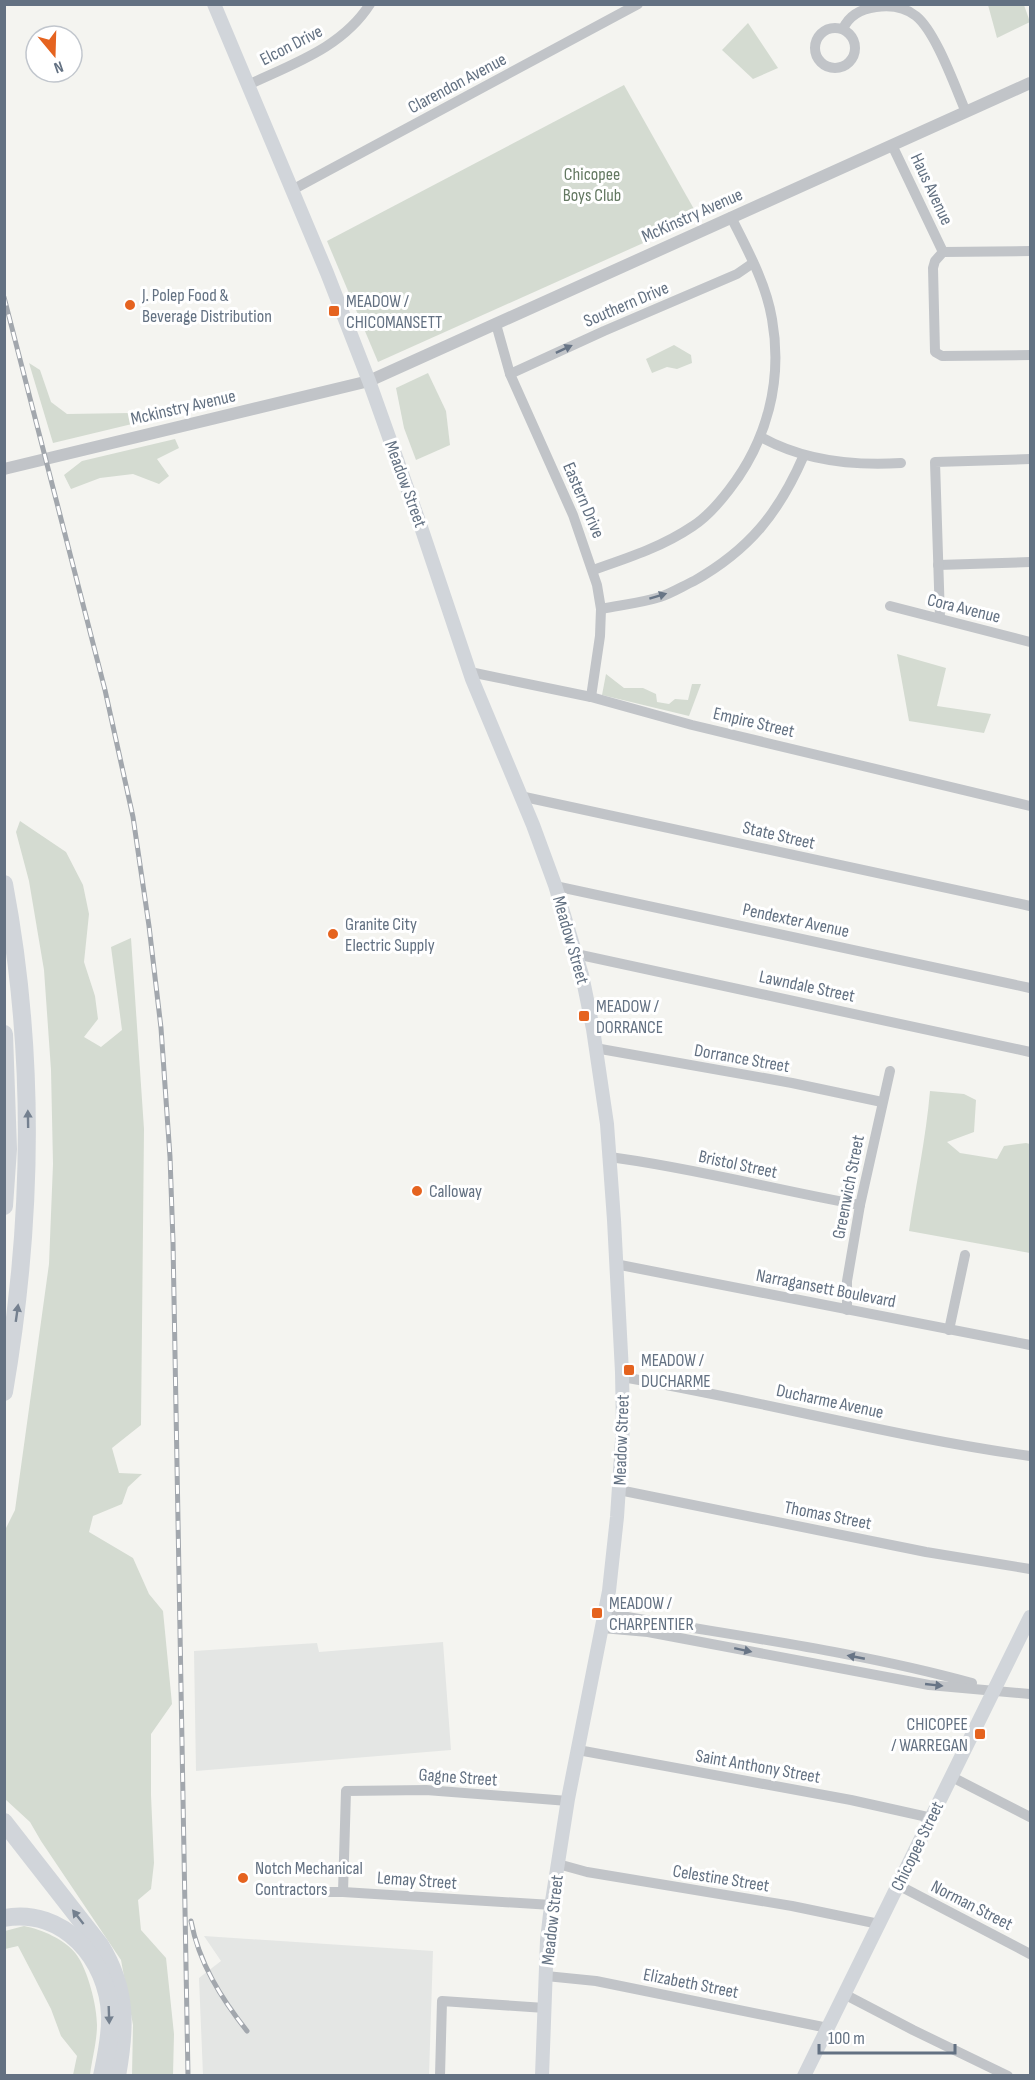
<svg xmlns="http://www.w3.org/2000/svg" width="1035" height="2080" font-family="'Sofia Sans Condensed',sans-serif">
  <rect width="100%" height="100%" fill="#f4f4f0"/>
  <g fill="#e4e6e4">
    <polygon points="443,1642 451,1750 196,1771 194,1651 317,1643 319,1652"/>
    <polygon points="204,1936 433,1951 429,2075 203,2075 199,1978 221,1961"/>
  </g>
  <g fill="#d4dbd1">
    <polygon points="988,5 1024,5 1030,22 997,38"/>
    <polygon points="748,23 778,68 753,79 722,50"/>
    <polygon points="624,85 699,218 378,362 327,241"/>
    <polygon points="674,345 691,355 692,363 677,369 667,367 652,373 646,359"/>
    <polygon points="29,363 40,370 51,402 67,414 130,413 132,424 53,443"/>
    <polygon points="428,373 446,411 450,445 416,460 404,428 396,388"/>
    <polygon points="175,439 179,448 157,459 169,476 159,484 133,474 100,478 71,489 64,475 82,461"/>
    <polygon points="897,654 946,668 937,706 991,714 984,733 909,721"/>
    <polygon points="606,674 624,688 643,688 656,694 657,702 669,704 675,699 688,700 692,684 701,684 689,716 602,695"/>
    <polygon points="20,821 66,852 83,885 89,914 84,962 95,996 98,1019 84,1037 101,1047 122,1030 111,947 131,938 144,1129 141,1425 112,1448 119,1473 142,1474 128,1487 122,1504 93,1516 89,1532 133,1558 149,1594 163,1611 172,1704 151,1734 151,1795 154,1863 151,1889 138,1900 141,1930 166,1958 174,2034 173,2075 132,2075 133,2025 121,1960 41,1841 30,1822 5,1799 4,1532 15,1510 49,1264 53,1164 51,1070 44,970 29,881 16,832"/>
    <path d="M930 1091 964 1094 976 1100 974 1132 947 1142 960 1153 997 1159 1004 1146 1026 1143 1030 1144V1253L909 1231C916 1184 926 1138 930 1091Z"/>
    <path d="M24 1926C41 1929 66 1940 76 1954 88 1970 97 2006 97 2025 97 2041 92 2059 90 2075H73L77 2056 61 2036 51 2009 18 1946 5 1949V1931Z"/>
  </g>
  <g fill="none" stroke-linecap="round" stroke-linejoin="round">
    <g stroke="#c1c4c8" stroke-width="10">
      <circle cx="835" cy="48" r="20"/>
      <path d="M843 29C849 15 861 9 876 7 890 5 905 7 916 16 936 32 955 87 966 112"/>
      <path d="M248 85C292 64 342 48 370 4"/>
      <polyline points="892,145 943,252 935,261 933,268 935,352 942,356 1030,355"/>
      <polyline points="292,190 638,4"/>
      <polyline points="943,252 1030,251"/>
      <polyline points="496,324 510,374 573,515 597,585 601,609 600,636 591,697"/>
      <polyline points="510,374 604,331 737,274 753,263"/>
      <path d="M761 437C804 461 852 466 901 463"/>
      <polyline points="938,565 1030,562"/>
      <path d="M593 570C628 558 662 547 693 526 707 517 719 503 729 490 767 441 783 381 772 319 766 283 747 249 731 217"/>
      <polyline points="890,606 1030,642"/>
      <path d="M601 609C621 605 641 603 660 597 672 593 683 586 694 581 749 550 779 513 804 455"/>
      <polyline points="940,618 935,462 1030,459"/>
      <polyline points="470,672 591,697 692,725 1030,806"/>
      <polyline points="520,796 1030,906"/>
      <polyline points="555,886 1030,988"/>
      <polyline points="576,954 1030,1052"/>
      <polyline points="595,1048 792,1083 882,1102"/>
      <path d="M610 1157C694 1168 776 1190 860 1205"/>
      <polyline points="615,1264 1030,1345"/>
      <polyline points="847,1310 847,1281 860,1205 890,1071"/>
      <polyline points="949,1330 965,1255"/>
      <path d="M622 1377C759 1400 893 1437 1030 1456"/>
      <polyline points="619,1490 926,1552 1030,1569"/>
      <path d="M605 1613C727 1635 852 1650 972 1683"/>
      <polyline points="602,1628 648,1632 929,1685 1030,1694"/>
      <polyline points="578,1750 851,1800 932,1818"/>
      <polyline points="952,1777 1030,1817"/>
      <polyline points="558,1864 587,1872 792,1906 879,1924"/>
      <polyline points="898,1885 1030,1954"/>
      <polyline points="280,1892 343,1892 552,1905"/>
      <polyline points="343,1892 346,1791 426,1790 568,1801"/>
      <polyline points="546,1976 596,1981 828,2028"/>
      <polyline points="844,1994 913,2030 1008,2076"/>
      <polyline points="440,2076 442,2001 545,2008"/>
    </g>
    <polyline stroke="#c1c4c8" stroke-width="12" points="4,469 369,381 1030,83"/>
    <g stroke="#d1d5da" stroke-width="14">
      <polyline points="214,4 327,273 369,381 421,527 472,679 533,825 555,885 582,975 593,1029 607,1124 614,1220 622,1372 623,1426 617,1517 609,1591 568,1799 550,1914 547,1940 542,2076"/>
      <polyline points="804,2076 1030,1617"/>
    </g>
    <g stroke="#d1d5da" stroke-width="18">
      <path d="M4 884C36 1053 33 1223 4 1392"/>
      <polyline points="4,1034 8,1149 4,1206"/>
      <path d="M4 1822 100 1945C127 1989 126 2026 117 2076"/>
      <path d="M4 1918C64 1907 108 1960 110 2015 111 2035 106 2056 102 2076"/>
    </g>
    <g stroke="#a2a7ad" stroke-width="5">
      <g id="rail">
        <polyline points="4,297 105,690 133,817 149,926 161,1028 170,1157 173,1242 188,2076"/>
        <path d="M191 1921C199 1963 221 1998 247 2031"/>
      </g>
    </g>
    <use href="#rail" stroke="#fff" stroke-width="3" stroke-dasharray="9" stroke-linecap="butt"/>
  </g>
  <defs><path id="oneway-solid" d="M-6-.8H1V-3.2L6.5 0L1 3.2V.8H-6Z" transform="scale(1.5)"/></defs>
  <g fill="#687586">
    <use href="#oneway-solid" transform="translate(564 349) rotate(-25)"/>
    <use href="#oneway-solid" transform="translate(658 596) rotate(-17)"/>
    <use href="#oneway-solid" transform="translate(743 1650) rotate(12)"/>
    <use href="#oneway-solid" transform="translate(856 1657) rotate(-169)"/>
    <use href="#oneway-solid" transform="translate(934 1685) rotate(6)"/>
  </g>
  <g fill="#74808f">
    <use href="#oneway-solid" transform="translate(28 1119) rotate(-91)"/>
    <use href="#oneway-solid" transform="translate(17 1313) rotate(-82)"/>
    <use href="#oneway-solid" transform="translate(78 1917) rotate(-128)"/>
    <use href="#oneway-solid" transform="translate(109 2015) rotate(88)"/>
  </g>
  <g fill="#e5631f" stroke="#fff" stroke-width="2">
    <circle cx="130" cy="305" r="6"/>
    <rect x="328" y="305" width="12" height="12" rx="3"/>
    <circle cx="333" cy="934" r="6"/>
    <rect x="578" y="1010" width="12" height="12" rx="3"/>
    <circle cx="417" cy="1191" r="6"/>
    <rect x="623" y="1364" width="12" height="12" rx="3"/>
    <rect x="591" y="1607" width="12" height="12" rx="3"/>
    <rect x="974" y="1728" width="12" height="12" rx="3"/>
    <circle cx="243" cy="1878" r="6"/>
  </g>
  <g text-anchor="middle" stroke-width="6" stroke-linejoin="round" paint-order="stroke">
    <g font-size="18" fill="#637182" stroke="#fff">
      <text transform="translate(291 45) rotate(-27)" y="6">Elcon Drive</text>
      <text transform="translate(457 83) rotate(-28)" y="6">Clarendon Avenue</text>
      <text transform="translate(932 189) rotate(65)" y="6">Haus Avenue</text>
      <text transform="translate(692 215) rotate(-24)" y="6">McKinstry Avenue</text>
      <text transform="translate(626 304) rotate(-23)" y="6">Southern Drive</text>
      <text transform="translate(183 407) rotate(-13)" y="6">Mckinstry Avenue</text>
      <text transform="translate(406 484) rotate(70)" y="6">Meadow Street</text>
      <text transform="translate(584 500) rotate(67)" y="6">Eastern Drive</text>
      <text transform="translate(964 608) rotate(14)" y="6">Cora Avenue</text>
      <text transform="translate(754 722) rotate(13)" y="6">Empire Street</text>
      <text transform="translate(779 835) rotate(13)" y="6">State Street</text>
      <text transform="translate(796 920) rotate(12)" y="6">Pendexter Avenue</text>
      <text transform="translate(571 940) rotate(74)" y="6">Meadow Street</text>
      <text transform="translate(807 986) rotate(12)" y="6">Lawndale Street</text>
      <text transform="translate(742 1058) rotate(10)" y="6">Dorrance Street</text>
      <text transform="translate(738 1164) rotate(12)" y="6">Bristol Street</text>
      <text transform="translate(848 1187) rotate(-79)" y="6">Greenwich Street</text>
      <text transform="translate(826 1288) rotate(11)" y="6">Narragansett Boulevard</text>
      <text transform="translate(830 1401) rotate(12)" y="6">Ducharme Avenue</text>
      <text transform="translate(621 1440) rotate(-88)" y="6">Meadow Street</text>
      <text transform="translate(828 1515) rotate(11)" y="6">Thomas Street</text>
      <text transform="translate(758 1766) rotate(10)" y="6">Saint Anthony Street</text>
      <text transform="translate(458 1777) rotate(4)" y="6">Gagne Street</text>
      <text transform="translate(917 1846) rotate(-64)" y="6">Chicopee Street</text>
      <text transform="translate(721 1878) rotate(9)" y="6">Celestine Street</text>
      <text transform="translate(417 1880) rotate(4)" y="6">Lemay Street</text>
      <text transform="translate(972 1905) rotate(27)" y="6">Norman Street</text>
      <text transform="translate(552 1920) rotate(-84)" y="6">Meadow Street</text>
      <text transform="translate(691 1983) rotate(11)" y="6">Elizabeth Street</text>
    </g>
    <g font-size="18" fill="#647962" stroke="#fff">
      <text x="592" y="180">Chicopee<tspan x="592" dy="21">Boys Club</tspan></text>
    </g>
    <g font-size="18" fill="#637182" stroke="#fff" text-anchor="start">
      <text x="142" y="301">J. Polep Food &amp;<tspan x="142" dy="21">Beverage Distribution</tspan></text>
      <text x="346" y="307">MEADOW /<tspan x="346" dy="21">CHICOMANSETT</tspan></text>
      <text x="345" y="930">Granite City<tspan x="345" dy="21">Electric Supply</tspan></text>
      <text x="596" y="1012">MEADOW /<tspan x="596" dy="21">DORRANCE</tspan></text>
      <text x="429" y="1197">Calloway</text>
      <text x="641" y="1366">MEADOW /<tspan x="641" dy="21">DUCHARME</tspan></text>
      <text x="609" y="1609">MEADOW /<tspan x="609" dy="21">CHARPENTIER</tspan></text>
      <text x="968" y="1730" text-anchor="end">CHICOPEE<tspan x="968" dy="21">/ WARREGAN</tspan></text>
      <text x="255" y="1874">Notch Mechanical<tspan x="255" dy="21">Contractors</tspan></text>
    </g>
  </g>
  <rect width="1035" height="2080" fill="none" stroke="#637182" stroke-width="12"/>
  <g transform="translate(54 54) rotate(161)"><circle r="28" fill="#ffffff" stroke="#c1c6cd" stroke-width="1.5"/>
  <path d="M0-4.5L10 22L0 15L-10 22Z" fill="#e5631f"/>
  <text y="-9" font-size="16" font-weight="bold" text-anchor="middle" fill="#637182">N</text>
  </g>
  <path d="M819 2044v9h136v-9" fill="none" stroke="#637182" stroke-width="3"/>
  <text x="828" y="2044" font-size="18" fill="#637182" stroke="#ffffff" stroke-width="4.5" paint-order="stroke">100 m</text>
</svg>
